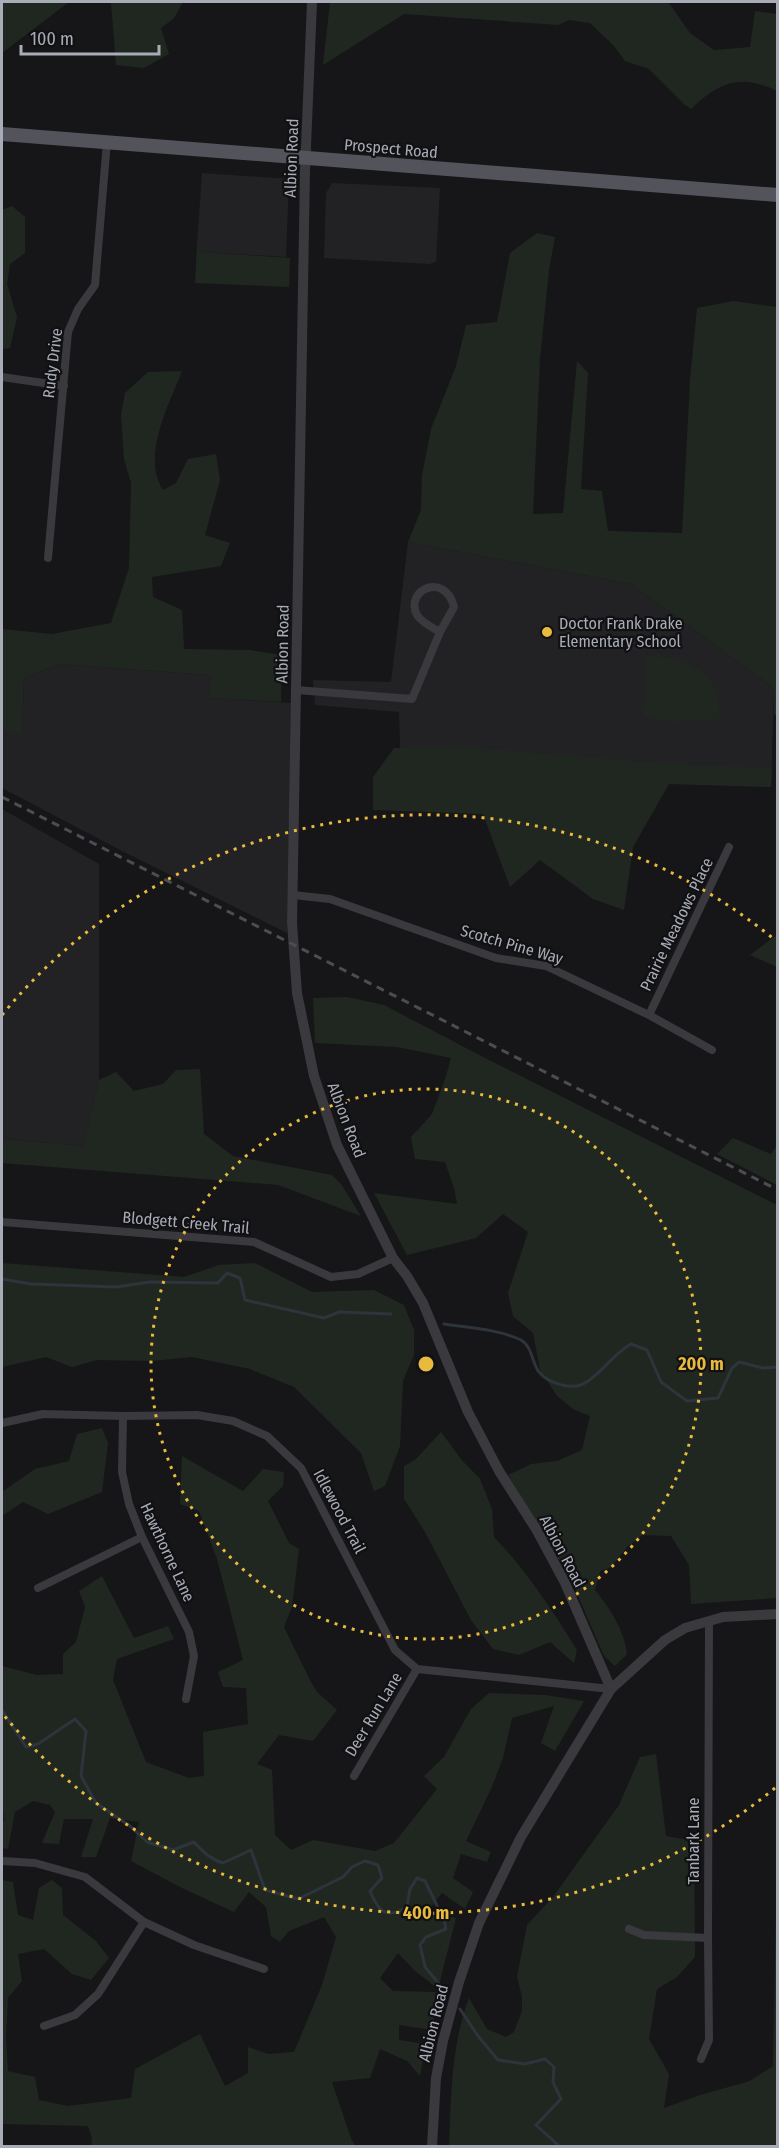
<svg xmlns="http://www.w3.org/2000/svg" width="779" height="2148" font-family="'Fira Sans Condensed',sans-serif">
  <rect width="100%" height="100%" fill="#161618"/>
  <g fill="#222225">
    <polygon points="202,173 289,179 286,257 201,252 197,244"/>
    <polygon points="332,183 440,188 436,262 429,264 324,258 326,193"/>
    <polygon points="408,542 631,584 774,688 771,787 401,775 399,712 315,705 313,680 391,682"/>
    <polygon points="59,664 211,675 209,698 291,703 287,933 122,851 2,788 2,732 22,734 24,678"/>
    <polygon points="2,809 99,864 99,1080 83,1146 2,1139"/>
  </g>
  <g fill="#202721">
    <polygon points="2,2 69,2 2,53"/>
    <path d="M330 2 669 3 690 33 714 50 750 47 755 11 777 14V91C741 74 720 81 691 109L685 105 649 69 625 61 614 46 590 23 569 20 558 25 404 14 323 65Z"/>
    <polygon points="111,3 183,2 174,18 161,28 169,54 144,68 116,65"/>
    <polygon points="12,206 25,217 25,253 10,264 7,284 17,317 10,348 2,349 2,210"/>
    <polygon points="537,233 555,237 549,270 540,359 533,514 563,513 577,361 588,373 581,489 602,491 608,531 682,533 690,380 697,308 733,301 777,307 777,715 774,715 774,688 631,584 408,542 421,510 422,475 431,429 456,366 466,325 497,322 510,253"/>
    <polygon points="197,244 201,252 290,258 289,287 195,283"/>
    <path d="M182 371C169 405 141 456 163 490L176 483 188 459 216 454 220 480 205 535 230 543 221 566 152 577 153 597 182 610 184 649 250 650 282 655 281 702 209 698 211 675 59 664 24 678 22 735 2 732V629L52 634 111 623 129 568 131 483 124 459 121 415 125 393 148 372Z"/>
    <path d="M647 656C675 657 707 664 717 695 719 702 719 711 720 719 699 719 661 726 644 714Z"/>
    <polygon points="462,747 671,764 772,768 771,787 669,784 633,847 624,910 593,899 540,860 510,887 483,814 373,810 373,777 394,748"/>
    <polygon points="777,936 777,967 750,955 774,937"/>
    <path d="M347 997 384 1005 485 1058 777 1205V1598L691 1604 689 1565 671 1536 643 1535 628 1546 610 1568 600 1571 595 1590C610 1609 624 1629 627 1654L615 1666 604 1656 575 1589 508 1475 531 1464 557 1461 582 1450 590 1416 573 1409 557 1396 540 1370 533 1333 513 1316 508 1293 528 1232 503 1214 476 1238 407 1255 374 1193 457 1204 454 1188 445 1162 415 1159 411 1137 432 1114 446 1076 451 1058 397 1047 315 1043 313 998Z"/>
    <polygon points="200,1069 204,1134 233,1156 332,1175 341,1184 361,1216 278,1185 2,1163 2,1139 83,1146 99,1080 116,1072 134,1091 163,1084 176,1070"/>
    <polygon points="733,1138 771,1154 777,1145 777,1185 717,1154"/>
    <polygon points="2,1263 184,1277 219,1265 255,1263 312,1292 374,1290 404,1305 414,1330 414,1355 403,1381 400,1446 385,1486 374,1491 361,1453 294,1387 250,1369 192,1357 152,1361 97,1360 72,1367 46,1357 2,1367"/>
    <polygon points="102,1428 108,1443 102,1492 48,1514 23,1502 2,1516 2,1492 35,1469 69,1461 77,1434"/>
    <path d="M441 1432 461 1459 480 1479 492 1509 494 1537C527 1571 552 1610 577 1650L574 1663 550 1642 519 1655 493 1649 471 1620 425 1532 404 1499V1466L415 1460Z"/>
    <polygon points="182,1456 243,1491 263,1469 284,1472 283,1486 268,1501 289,1543 299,1549 292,1607 284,1627 311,1682 317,1692 337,1710 313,1741 279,1735 257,1764 272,1770 275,1835 291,1850 313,1840 375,1851 394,1843 437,1789 424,1776 444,1757 471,1709 489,1693 545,1695 584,1701 555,1751 541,1743 554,1706 512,1718 503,1758 491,1789 466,1841 491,1852 487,1862 461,1854 453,1878 473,1892 465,1909 442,1893 428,1911 456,1918 438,1989 415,1971 398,1953 380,1978 393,1991 436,1992 433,2030 399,2025 399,2040 426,2044 420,2076 407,2061 380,2049 370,2078 332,2082 352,2141 356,2146 91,2146 92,2138 88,2126 2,2124 2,1951 3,1951 2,1944 2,1880 13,1882 18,1915 33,1920 39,1888 52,1880 62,1888 63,1915 96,1941 109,1958 91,1980 72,1974 44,1949 18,1954 22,1981 8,1998 6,2038 8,2071 35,2077 39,2100 68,2106 131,2098 135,2069 200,2034 225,2086 248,2073 248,2047 268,2054 294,2052 322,1985 336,1937 324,1917 289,1931 280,1942 271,1936 266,1907 249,1892 234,1912 184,1889 131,1861 139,1822 110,1818 96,1857 81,1857 93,1819 64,1819 59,1844 42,1843 55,1812 50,1805 33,1801 15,1812 8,1849 2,1848 2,1822 4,1822 3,1810 2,1810 2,1666 37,1675 63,1674 63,1654 76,1642 85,1607 79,1591 102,1576 134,1638 168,1626 174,1639 117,1659 113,1680 146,1762 189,1778 204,1776 203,1732 248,1724 246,1688 223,1687 218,1672 243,1660 217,1559 199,1511 180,1504"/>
    <path d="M656 1754 666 1836 694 1841 695 1957 677 1977 657 1989 649 2039 669 2074 664 2108 700 2095 750 2081 773 2066 777 1859V2146H449C451 2097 451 2045 469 1998L487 2029 506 2037 514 2032 522 2011V1997L517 1977 527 1925 553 1897 619 1805 640 1757Z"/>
  </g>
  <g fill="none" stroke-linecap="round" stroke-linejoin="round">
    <g stroke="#2d343b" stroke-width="3">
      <polyline points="2,1279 31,1284 116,1287 150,1282 218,1283 227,1273 240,1278 245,1300 324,1318 339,1312 391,1314"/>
      <path d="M444 1324C469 1328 498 1329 521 1340 532 1346 532 1363 539 1372 548 1383 572 1391 585 1383 602 1373 612 1355 631 1344L647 1350 661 1382 687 1401 718 1398 732 1368 739 1362 763 1368 778 1367"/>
      <path d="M2 1710 26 1747 38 1744 75 1719 86 1731 81 1776 96 1803 130 1826 147 1842 173 1850 194 1842C203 1852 210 1859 223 1863L251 1850 265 1890 298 1899 335 1881 343 1877 352 1867 365 1861 378 1865 382 1878 370 1891C378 1911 386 1920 407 1907L410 1889 417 1878 425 1881 444 1920 446 1929 426 1937 420 1945 425 1967 439 1984"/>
      <polyline points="460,2009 478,2036 498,2060 525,2064 545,2059 554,2067 553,2082 561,2099 536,2125 559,2146"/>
    </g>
    <g stroke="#39393e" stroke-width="8">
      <polyline points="2,377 64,386"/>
      <polyline points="48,558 68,332 78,309 95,285 107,142"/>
      <path d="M296 690 412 699 440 632 454 607C445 571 404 590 417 615 422 623 433 628 440 632"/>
      <polyline points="293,895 330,899 496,958 546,966 649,1015 712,1050"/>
      <polyline points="649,1015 729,847"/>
      <polyline points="2,1222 254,1242 331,1277 358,1274 393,1258"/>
      <polyline points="123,1416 122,1472 129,1504 142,1537 189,1632 194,1656 186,1699"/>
      <polyline points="2,1423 43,1414 123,1416 197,1415 233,1421 267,1436 301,1468 395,1650 417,1669 611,1689"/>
      <polyline points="38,1588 142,1537"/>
      <polyline points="354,1776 417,1669"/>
      <polyline points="2,1861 35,1863 85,1877 144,1922 194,1945 264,1969"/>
      <polyline points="629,1929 644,1935 708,1938"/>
      <polyline points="44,2026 75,2015 98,1994 144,1922"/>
      <polyline points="701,2059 709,2040 708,1938 709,1621"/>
    </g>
    <g stroke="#39393e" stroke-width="10">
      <polyline points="312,2 305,171 296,690 292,923 297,993 314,1076 337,1145 393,1258 407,1276 423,1303 468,1412 499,1471 536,1529 565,1583 611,1689"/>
      <polyline points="432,2146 436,2078 443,2041 459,1982 479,1923 521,1837 611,1689 665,1640 685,1628 723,1617 778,1614"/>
    </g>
    <polyline stroke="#53545b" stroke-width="14" points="2,134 778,195"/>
    <polyline stroke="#4c4d53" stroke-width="3" stroke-dasharray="8 6" stroke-linecap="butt" points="2,797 778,1190"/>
  </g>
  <g fill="none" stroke="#e8ba3d" stroke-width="3" stroke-dasharray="3 6">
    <circle cx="426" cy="1364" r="275"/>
    <path d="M775 1788A549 549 0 0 1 2 1713M2 1015A549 549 0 0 1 775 940"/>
  </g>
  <circle fill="#e8ba3d" stroke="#111113" stroke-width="2" cx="547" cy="632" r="6"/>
  <g text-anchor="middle" stroke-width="4.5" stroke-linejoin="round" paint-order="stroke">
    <g font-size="16" fill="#a8acb7" stroke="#111113">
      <text transform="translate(391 148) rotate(5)" y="6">Prospect Road</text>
      <text transform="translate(291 158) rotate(-88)" y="6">Albion Road</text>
      <text transform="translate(52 363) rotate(-83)" y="6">Rudy Drive</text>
      <text transform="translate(282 644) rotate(-89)" y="6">Albion Road</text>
      <text transform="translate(676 924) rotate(-64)" y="6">Prairie Meadows Place</text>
      <text transform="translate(512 944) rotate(16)" y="6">Scotch Pine Way</text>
      <text transform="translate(347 1120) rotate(69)" y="6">Albion Road</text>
      <text transform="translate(186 1222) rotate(5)" y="6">Blodgett Creek Trail</text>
      <text transform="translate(340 1511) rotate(62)" y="6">Idlewood Trail</text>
      <text transform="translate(563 1551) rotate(62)" y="6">Albion Road</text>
      <text transform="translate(168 1552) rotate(65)" y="6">Hawthorne Lane</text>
      <text transform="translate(373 1714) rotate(-59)" y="6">Deer Run Lane</text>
      <text transform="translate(693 1841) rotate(-90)" y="6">Tanbark Lane</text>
      <text transform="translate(433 2023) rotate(-76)" y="6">Albion Road</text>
    </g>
    <g font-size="16" fill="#a8acb7" stroke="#111113" text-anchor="start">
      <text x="559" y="629">Doctor Frank Drake<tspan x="559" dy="18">Elementary School</tspan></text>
    </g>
  </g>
  <circle cx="426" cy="1364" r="9" fill="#e8ba3d" stroke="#111113" stroke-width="3"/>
  <g font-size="18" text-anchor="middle" font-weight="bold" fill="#e8ba3d" stroke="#111113" stroke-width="4.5" stroke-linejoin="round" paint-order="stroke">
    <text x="701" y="1370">200 m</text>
    <text x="426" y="1919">400 m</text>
  </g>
  <rect width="779" height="2148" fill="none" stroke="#a8acb7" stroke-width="6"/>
  <path d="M21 45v9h138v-9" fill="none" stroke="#a8acb7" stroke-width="3"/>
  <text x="30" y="45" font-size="18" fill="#a8acb7" stroke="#111113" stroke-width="4.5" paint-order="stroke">100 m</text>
</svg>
